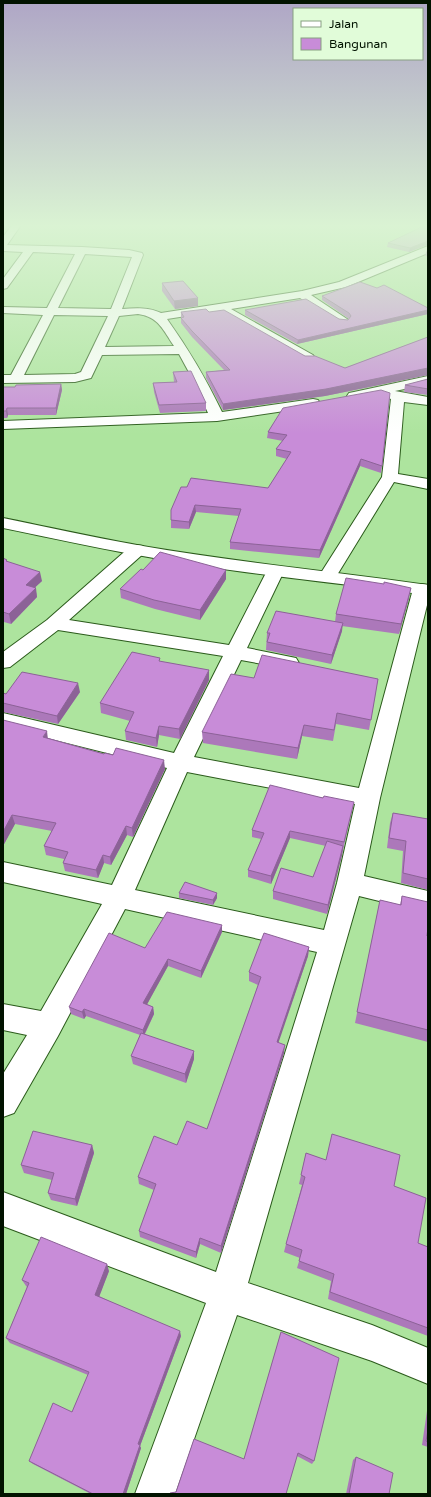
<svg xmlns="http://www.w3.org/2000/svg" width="431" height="1497" font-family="'Varela Round',sans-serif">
  <rect width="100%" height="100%" fill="#ade49e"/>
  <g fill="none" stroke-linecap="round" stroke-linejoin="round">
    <g stroke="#2b5b1b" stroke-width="2">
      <g id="street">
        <path d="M12 225H21L7 245 82 247 129 250 142 253 143 255 122 309C135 308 149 307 161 313L302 291 339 282 428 246V253L346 287 311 295 347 319 349 321 347 323H339L300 298 231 309 313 355 315 358 313 361H305L218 311 167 319C189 350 205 377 222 412L313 399 318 400 320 403 318 406 217 421 3 429V421L208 413 191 376 179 354 102 355 91 378 75 382 3 383V375H11L43 315 3 313V307L47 308 75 254 33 252 7 288 3 289V279L23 252 3 251V237ZM85 254 132 257 111 309 58 308ZM138 314C159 317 163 330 174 346L105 347 119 316ZM54 315 108 316 81 372 75 374 24 375Z"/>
        <polygon points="428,376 428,384 395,391 428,397 428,405 404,402 398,474 428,479 428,489 394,482 334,580 328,581 322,580 319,576 382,477 391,399 379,395 354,400 349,399 347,396 349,393 354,392"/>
        <path d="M137 545 143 546 146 550 143 554 69 620 229 645 269 567 275 566 281 567 284 571 247 648 296 658 299 663 296 668 289 669 241 660 194 757 359 788 413 589 416 585 422 584 428 585V601L380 798 364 876 428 891V913L359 896 248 1283 372 1325 428 1348V1384L372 1361 237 1315 175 1494H135L206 1303 3 1226V1192L216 1272 317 952 125 909 58 1036 14 1113 3 1117V1074L27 1035 3 1030V1004L41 1011 102 904 3 882V862L112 885 167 768 3 727V713L174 753 223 656 58 630 10 667 3 668V652L47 620 131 546ZM187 772 355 804 337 883 324 930 135 890Z"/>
      </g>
    </g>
    <g stroke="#2b5b1b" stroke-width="2">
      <path id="secondary" d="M3 518C48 527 92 537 137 545 233 562 331 571 428 585V595C331 582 233 573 137 555 92 547 48 537 3 528Z"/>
    </g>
    <use href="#street" fill="#fff" fill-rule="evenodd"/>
    <use href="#secondary" fill="#fff" fill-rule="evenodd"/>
  </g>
  <g fill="#ac78ba">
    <polygon points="428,225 428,245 427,245 409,252 387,247 388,243"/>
    <polygon points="428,250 428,256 425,256 426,252"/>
    <polygon points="162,283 198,306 175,309 162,291"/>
    <polygon points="322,296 428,308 428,314 297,344 245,315 245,310 339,319 348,320 349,319 322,300"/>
    <polygon points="181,312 209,312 305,356 345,368 428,337 428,375 325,396 223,410 206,378 206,372 224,370 192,337 181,323"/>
    <polygon points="173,372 206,403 206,411 160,413 154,392 153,383 174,382"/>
    <polygon points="428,379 428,395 404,392 405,385"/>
    <polygon points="61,384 62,390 56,415 8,415 7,418 3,418 3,387 15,387"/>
    <polygon points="283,408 382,466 381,473 360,466 319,558 230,549 230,542 239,516 196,512 189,529 171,528 171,510 187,487 268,488 287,459 276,456 276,449 283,441 267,438 268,432"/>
    <polygon points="3,558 8,562 42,581 35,587 37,597 11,624 4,622 3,623"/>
    <polygon points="143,570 226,570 226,579 200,620 155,609 121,598 120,589"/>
    <polygon points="409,598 399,634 342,626 342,631 331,664 266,650 267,633 335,622 336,614"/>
    <polygon points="161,662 209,680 180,739 159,735 157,747 126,740 125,731 130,721 101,713 100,703"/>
    <polygon points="254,678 378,679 369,730 336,724 333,741 302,736 297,759 203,743 202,732"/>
    <polygon points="80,692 58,724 3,712 3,693 6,694"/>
    <polygon points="3,720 48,738 104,754 113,755 165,769 133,837 127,835 111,865 104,863 98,878 65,871 63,863 64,859 46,855 44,846 52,831 15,824 3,846"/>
    <polygon points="352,809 342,855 327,914 273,899 273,891 313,877 326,846 290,838 271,884 248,877 248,870 261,839 252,837 252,830"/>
    <polygon points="393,813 428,819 428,890 401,883 403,851 387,848 390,823"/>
    <polygon points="179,893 217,893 217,898 213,905 179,898"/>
    <polygon points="402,896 427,936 428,937 428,1042 355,1023 380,900 400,905"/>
    <polygon points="222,932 201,978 168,966 147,1004 153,1007 154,1014 145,1034 194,1059 186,1083 133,1064 131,1056 140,1035 86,1016 84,1019 71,1014 69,1007 145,948"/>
    <polygon points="309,947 308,956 278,1042 284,1053 221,1253 200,1244 196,1258 140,1237 139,1231 154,1190 139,1184 138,1177 177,1145 207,1129 258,985 249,981 249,972"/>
    <polygon points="92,1145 94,1153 77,1206 51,1200 48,1193 52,1180 24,1173 21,1165"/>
    <polygon points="306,1153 394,1186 418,1243 428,1247 428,1336 328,1299 331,1281 297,1268 300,1258 284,1252 286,1244 302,1185 299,1184"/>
    <polygon points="109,1271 99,1296 181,1336 140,1446 141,1448 126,1494 91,1494 33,1464 29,1461 72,1412 88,1375 10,1343 6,1338 27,1287 26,1286 22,1280"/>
    <polygon points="281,1332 314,1461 312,1464 297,1456 176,1492 244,1459"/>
    <polygon points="428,1404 428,1447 422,1445"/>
    <polygon points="356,1457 389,1494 346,1494 353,1460"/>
  </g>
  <g fill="#8c6297">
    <polygon points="428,241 427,245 409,252 410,248"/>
    <polygon points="198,298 198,306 175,309 174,301"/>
    <polygon points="428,310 428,314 297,344 298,340"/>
    <polygon points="428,368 428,375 325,396 223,410 223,404"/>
    <polygon points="61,384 62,390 56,415 56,408"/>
    <polygon points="7,408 8,415 7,418 6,411"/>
    <polygon points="361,459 360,466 319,558 320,550"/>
    <polygon points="195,505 196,512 189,529 189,522"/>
    <polygon points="226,570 226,579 200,620 200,610"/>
    <polygon points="40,572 42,581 28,594 26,585"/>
    <polygon points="36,588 37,597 11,624 9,614"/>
    <polygon points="411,588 409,598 399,634 401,624"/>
    <polygon points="343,623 342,631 331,664 332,655"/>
    <polygon points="209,670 209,680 180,739 179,729"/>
    <polygon points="78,683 80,692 58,724 57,716"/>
    <polygon points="304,725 302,736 297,759 298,748"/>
    <polygon points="159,726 159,735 157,747 156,738"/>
    <polygon points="47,731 48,740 43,737"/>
    <polygon points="164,760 165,769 133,837 132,828"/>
    <polygon points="12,815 15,824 3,846 3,832"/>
    <polygon points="126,826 127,835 111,865 110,857"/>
    <polygon points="290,831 290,838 271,884 271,876"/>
    <polygon points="343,846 342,855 327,914 328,905"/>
    <polygon points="103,855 104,863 98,878 96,870"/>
    <polygon points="217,893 217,898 213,905 213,900"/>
    <polygon points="222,925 222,932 201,978 201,971"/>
    <polygon points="309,947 308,956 276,1050 277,1042"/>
    <polygon points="168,959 168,966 144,1010 143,1003"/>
    <polygon points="153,1007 154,1014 143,1037 143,1030"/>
    <polygon points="84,1009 86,1016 84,1019 82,1012"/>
    <polygon points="285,1045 284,1053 221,1253 221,1246"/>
    <polygon points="194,1051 194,1059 186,1083 185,1074"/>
    <polygon points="92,1145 94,1153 77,1206 75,1199"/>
    <polygon points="200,1238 200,1244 196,1258 196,1252"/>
    <polygon points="107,1264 109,1271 98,1300 95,1295"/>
    <polygon points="180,1331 181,1336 140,1446 141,1448 126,1494 123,1494 138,1444"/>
  </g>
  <g fill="#c88cd8" stroke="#8c6297">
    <polygon points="426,225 428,225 428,241 410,248 388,243"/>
    <polygon points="183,281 198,298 174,301 162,283"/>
    <polygon points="360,282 377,288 384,285 428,308 428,310 298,340 245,310 306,299 339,319 348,320 351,316 349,313 322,296"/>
    <polygon points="206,309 209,312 224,310 305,356 315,356 345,368 428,337 428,368 326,389 223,404 206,372 230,370 192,331 181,318 184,317 181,312"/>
    <polygon points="191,371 206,403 159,405 153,383 177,382 173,372"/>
    <polygon points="428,379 428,389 405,385"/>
    <polygon points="61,384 56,408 7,408 6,411 3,411 3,387 15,387 16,385"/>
    <polygon points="381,390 390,393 382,466 361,459 320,550 230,542 241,509 195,505 189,522 171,520 171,510 181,487 187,487 191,478 268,488 291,452 276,449 287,435 268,432 283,408"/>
    <polygon points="160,552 226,570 200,610 154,600 120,589 141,569 143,570"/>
    <polygon points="3,558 7,560 6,561 40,572 26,585 36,588 9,614 3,612"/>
    <polygon points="346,578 384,584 384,582 411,588 401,624 336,614"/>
    <polygon points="276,611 343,623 332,655 267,642 270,633 267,633"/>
    <polygon points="132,652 160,658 159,661 209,670 179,729 159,726 156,738 125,731 134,712 100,703"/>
    <polygon points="262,655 378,679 371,720 337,713 334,730 304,725 298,748 202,732 231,674 254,678"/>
    <polygon points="22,672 78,683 57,716 3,703 3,693 6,694"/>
    <polygon points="3,720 47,731 43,737 104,754 105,753 113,755 116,748 164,760 132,828 126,826 110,857 103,855 96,870 63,863 68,852 44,846 56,823 12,815 3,832"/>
    <polygon points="270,785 323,798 324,796 354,802 344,842 290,831 271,876 248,870 264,833 252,830"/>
    <polygon points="393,813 428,819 428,879 403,873 406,841 389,838"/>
    <polygon points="327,841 343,846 328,905 273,891 281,868 313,877"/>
    <polygon points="185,882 217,893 213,900 179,893"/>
    <polygon points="402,896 428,902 428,927 427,936 428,937 428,1030 357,1012 380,900 401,905"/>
    <polygon points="167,912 222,925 201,971 168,959 143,1003 153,1007 143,1030 84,1009 82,1012 69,1007 109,933 145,948"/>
    <polygon points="264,933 309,947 277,1042 285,1045 221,1246 200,1238 196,1252 139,1231 156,1184 138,1177 154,1136 177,1145 187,1121 207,1129 261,977 249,972"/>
    <polygon points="141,1033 194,1051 185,1074 131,1056"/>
    <polygon points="33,1131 92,1145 75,1199 48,1193 54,1173 21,1165"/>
    <polygon points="332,1134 400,1155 394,1186 426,1198 418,1243 428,1247 428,1328 330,1292 334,1274 299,1261 302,1250 286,1244 305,1177 301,1175 306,1153 326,1160"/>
    <polygon points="41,1237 107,1264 95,1295 180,1331 138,1444 140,1445 123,1494 93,1494 29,1461 53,1403 72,1412 89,1372 6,1338 29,1283 22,1280"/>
    <polygon points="281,1332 339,1358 314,1461 298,1453 286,1494 170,1494 170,1493 176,1492 194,1439 244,1459"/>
    <polygon points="428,1430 428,1442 426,1441"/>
    <polygon points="356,1457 393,1473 389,1494 349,1494"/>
  </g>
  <linearGradient id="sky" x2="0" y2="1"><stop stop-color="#afa6c6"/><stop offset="0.52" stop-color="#daf3d3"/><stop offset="1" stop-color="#daf3d3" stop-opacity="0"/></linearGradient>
  <rect width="431" height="434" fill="url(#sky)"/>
  <rect width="431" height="1497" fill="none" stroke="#021300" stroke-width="8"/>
  <rect x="293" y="8" width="130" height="52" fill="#e1fcd9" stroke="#889f82"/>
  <rect x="301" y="21" width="20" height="6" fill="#ffffff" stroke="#889f82"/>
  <text x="329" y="28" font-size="12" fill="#021300">Jalan</text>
  <rect x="301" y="38" width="20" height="12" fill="#c88cd8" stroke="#889f82"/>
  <text x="329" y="48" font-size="12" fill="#021300">Bangunan</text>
</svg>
